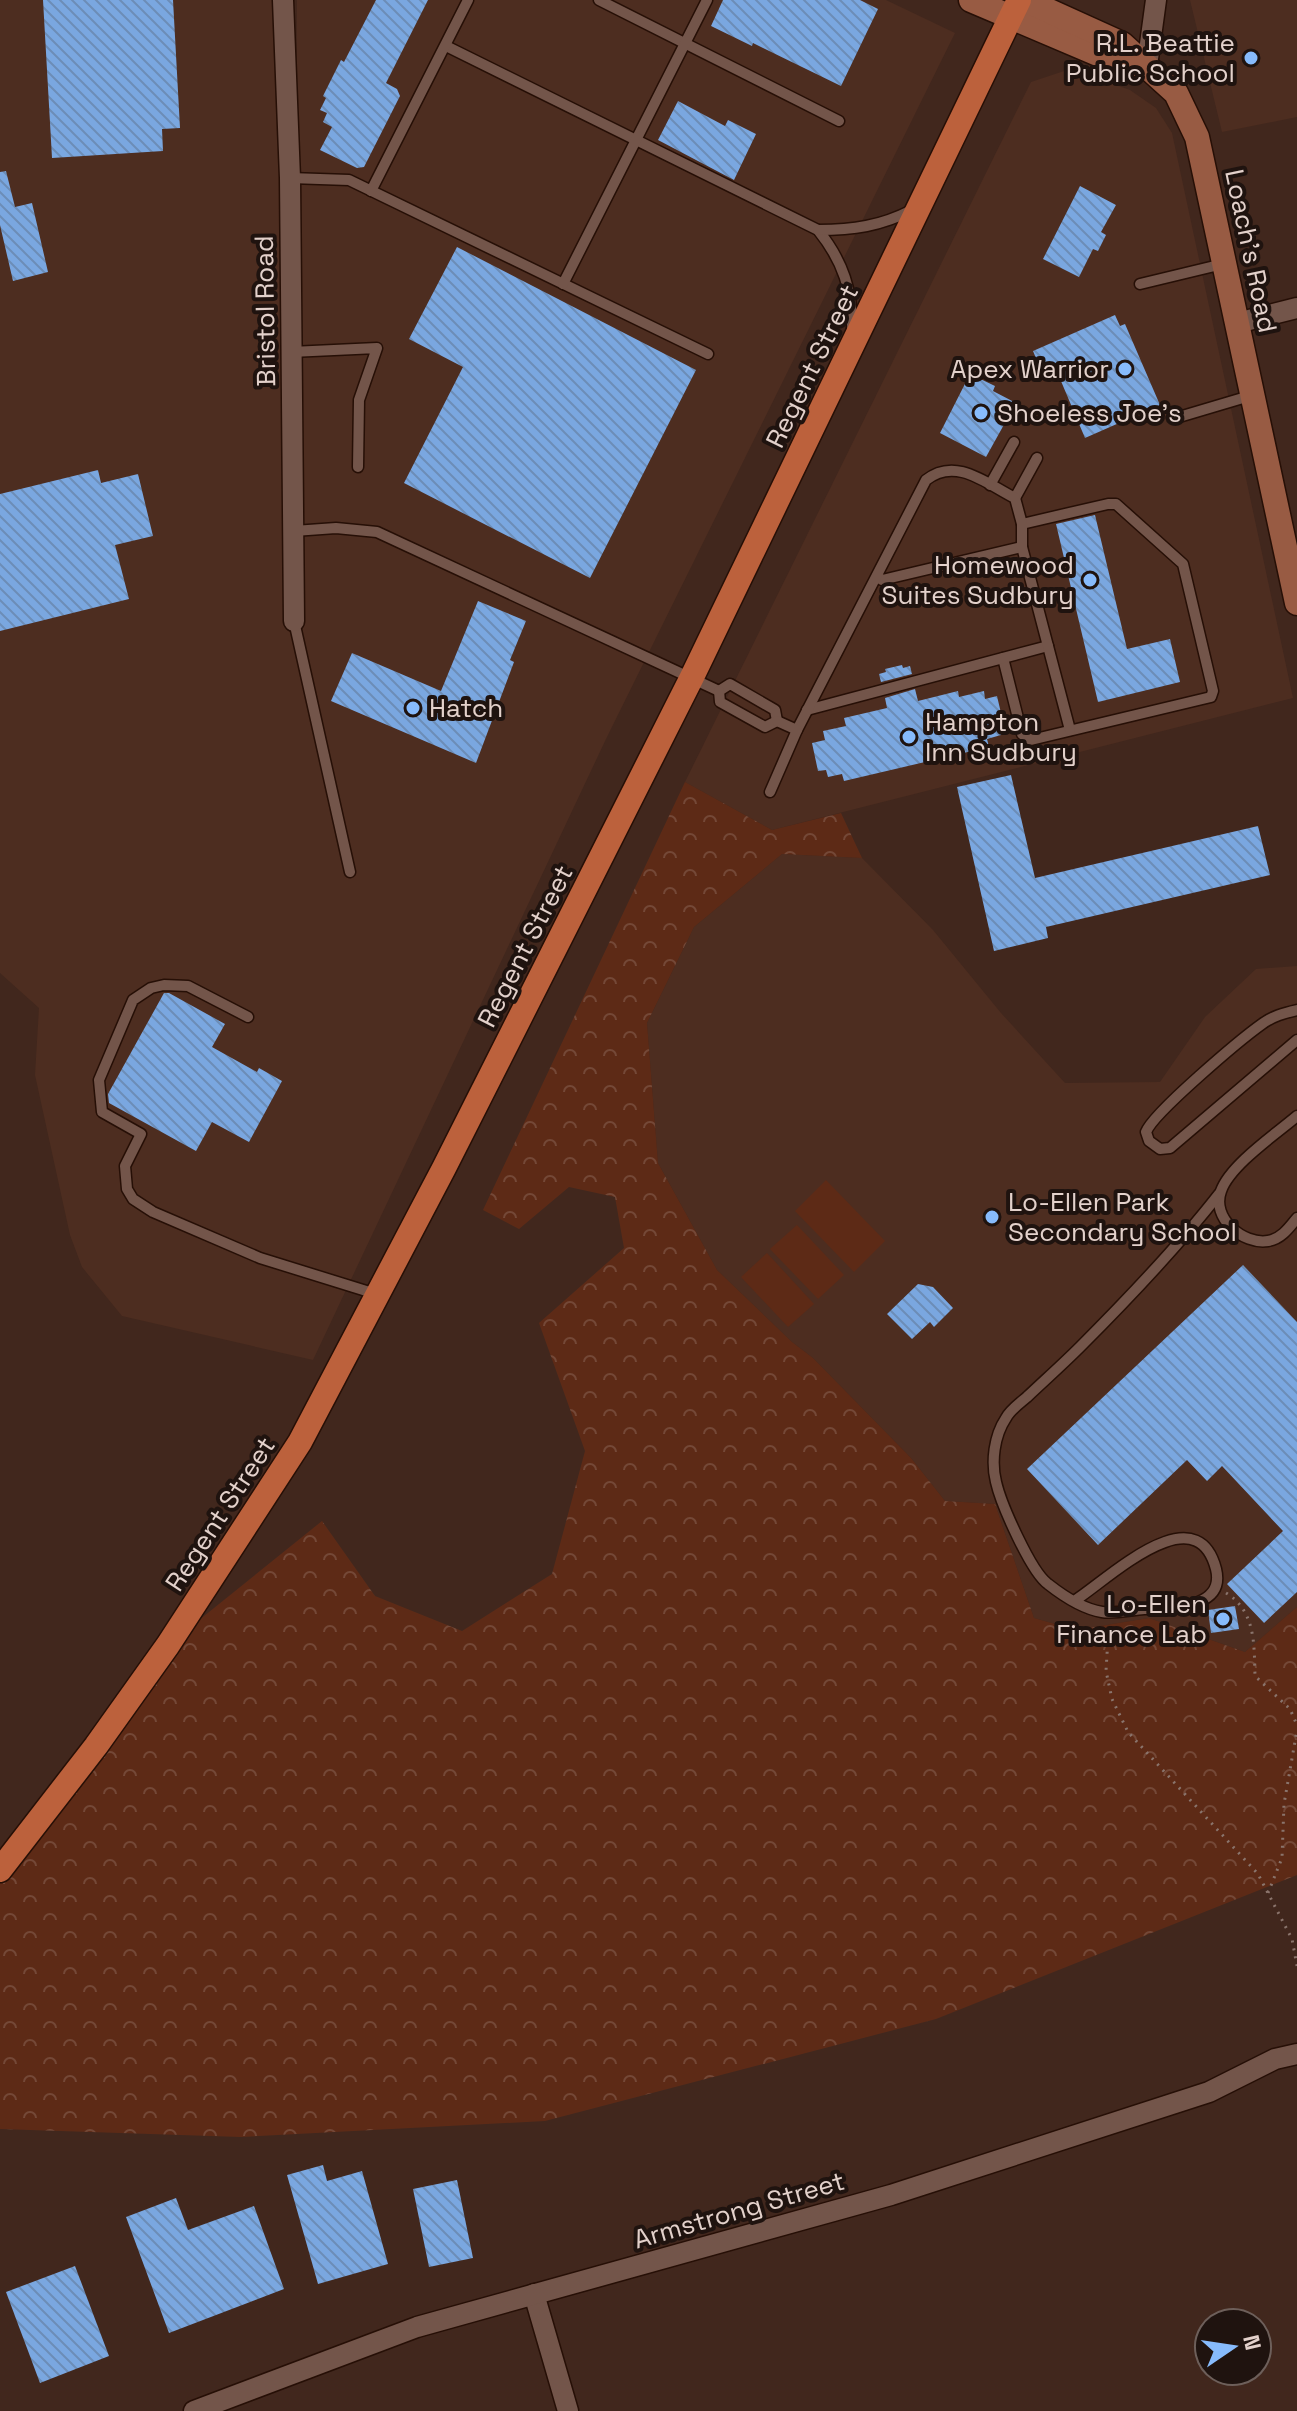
<svg xmlns="http://www.w3.org/2000/svg" width="1297" height="2411" font-family="'Space Grotesk',sans-serif">
  <defs>
    <pattern id="forest-crowns" width="20" height="18" patternUnits="userSpaceOnUse" patternTransform="scale(2)"><rect width="20" height="18" fill="#5d2a16"/><path d="M2 6a3 3 0 1 1 6 0M12 15a3 3 0 1 1 6 0" fill="none" stroke="#744837"/></pattern>
    <pattern id="building-back-hatch" width="6" height="6" patternUnits="userSpaceOnUse" patternTransform="scale(2)"><rect width="6" height="6" fill="#7aa7e0"/><path d="M-1 5l2 2M0 0l6 6M5-1l2 2" fill="none" stroke="#6c8db7"/></pattern>
  </defs>
  <rect width="100%" height="100%" fill="#41271d"/>
  <g fill="#4d2d20">
    <polygon points="0,0 283,0 295,543 297,0 886,0 955,33 606,739 313,1360 122,1316 82,1267 70,1235 35,1075 39,1008 0,973"/>
    <polygon points="1190,0 1297,0 1297,117 1222,132"/>
    <polygon points="1070,69 1130,90 1156,108 1172,133 1293,698 772,830 685,782 1031,82"/>
    <polygon points="782,854 862,858 933,930 1001,1013 1065,1083 1160,1082 1205,1017 1256,969 1297,966 1297,1607 1245,1652 1149,1618 1076,1630 1034,1618 995,1504 945,1501 911,1458 813,1358 792,1342 717,1270 658,1163 647,1023 694,927"/>
  </g>
  <g fill="#5d2a16">
    <polygon points="826,1180 885,1241 854,1272 795,1211"/>
    <polygon points="797,1225 844,1275 818,1299 770,1249"/>
    <polygon points="767,1253 814,1304 788,1327 741,1277"/>
  </g>
  <polygon fill="url(#forest-crowns)" points="685,782 772,830 841,813 862,858 782,854 694,927 647,1023 658,1163 717,1270 792,1342 813,1358 911,1458 945,1501 995,1504 1034,1618 1076,1630 1149,1618 1245,1652 1297,1607 1297,1875 936,2019 545,2121 241,2137 0,2129 0,1870 168,1645 322,1521 375,1596 462,1631 552,1574 585,1451 539,1323 624,1248 615,1197 569,1187 519,1229 483,1210"/>
  <g fill="url(#building-back-hatch)">
    <polygon points="43,0 173,0 180,128 162,129 163,151 52,158"/>
    <polygon points="376,0 428,0 386,83 397,89 400,96 364,167 357,168 320,150 332,127 323,122 327,113 320,110 326,98 323,96 341,60 344,62"/>
    <polygon points="723,0 860,0 878,9 841,86 753,43 752,46 711,26"/>
    <polygon points="678,101 725,126 728,120 756,134 734,180 658,140"/>
    <polygon points="6,171 15,207 32,203 48,272 13,281 0,225 0,172"/>
    <polygon points="1080,186 1116,205 1101,232 1106,235 1098,251 1093,249 1079,277 1043,259"/>
    <polygon points="457,247 696,370 590,578 404,483 463,367 409,339"/>
    <polygon points="1115,315 1120,326 1125,324 1160,405 1085,438 1058,374 1045,380 1033,351"/>
    <polygon points="970,374 995,386 993,391 1016,403 986,457 940,433"/>
    <polygon points="98,470 101,483 138,474 153,536 115,545 129,599 0,631 0,494"/>
    <polygon points="1095,515 1127,649 1170,639 1180,682 1098,702 1056,524"/>
    <polygon points="478,601 526,621 510,660 514,662 476,763 331,701 352,653 441,691"/>
    <polygon points="902,665 903,668 910,666 912,674 881,682 879,674 886,672 885,669"/>
    <polygon points="915,689 918,701 958,691 959,697 984,691 985,699 997,696 1004,726 999,727 1001,735 987,739 989,747 844,781 842,774 828,777 826,770 818,771 812,743 825,740 823,731 846,726 844,718 887,708 885,698"/>
    <polygon points="1011,775 1035,878 1258,826 1270,875 1046,927 1048,938 994,951 957,787"/>
    <polygon points="164,993 169,993 225,1024 212,1047 257,1072 259,1068 282,1081 249,1142 212,1122 196,1151 109,1103 108,1094"/>
    <polygon points="1243,1265 1297,1322 1297,1592 1264,1623 1227,1584 1283,1531 1222,1466 1207,1481 1187,1460 1098,1545 1027,1469"/>
    <polygon points="918,1284 933,1287 953,1308 934,1327 930,1322 912,1339 887,1314"/>
    <polygon points="1235,1606 1239,1629 1211,1633 1208,1610"/>
    <polygon points="323,2165 327,2181 362,2171 388,2264 318,2284 287,2175"/>
    <polygon points="457,2180 473,2258 429,2267 413,2189"/>
    <polygon points="176,2198 188,2230 254,2206 284,2289 169,2333 126,2217"/>
    <polygon points="75,2266 109,2356 40,2383 6,2292"/>
  </g>
  <g fill="none" stroke-linecap="round" stroke-linejoin="round">
    <g stroke="#260f06" stroke-width="13">
      <g id="lane">
        <polyline points="599,0 839,121"/>
        <path d="M446 46 818 230C843 261 853 291 852 331"/>
        <polyline points="290,178 349,180 708,354"/>
        <polyline points="371,191 468,0"/>
        <path d="M818 230C853 230 881 226 912 210"/>
        <polyline points="563,284 707,0"/>
        <polyline points="1140,284 1223,264"/>
        <polyline points="291,352 377,348 359,400 358,467"/>
        <polyline points="1179,417 1253,395"/>
        <polyline points="990,485 1014,442"/>
        <polyline points="1015,498 1037,458"/>
        <polyline points="294,531 336,528 377,532 719,691"/>
        <polyline points="877,576 882,580 1022,547"/>
        <polyline points="294,621 350,872"/>
        <polyline points="1003,658 1022,734 1031,740 1211,697 1213,691 1183,564 1116,504 1108,504 1022,524"/>
        <polyline points="719,691 730,684 775,710 777,721"/>
        <polyline points="719,691 720,702 765,727 777,721"/>
        <polyline points="807,710 1048,646"/>
        <path d="M797 730 926 480C956 456 987 484 1015 498L1022 524V547L1070 730"/>
        <polyline points="770,792 797,730 777,721"/>
        <path d="M1297 1010C1284 1013 1273 1016 1262 1024 1241 1039 1153 1113 1146 1132L1149 1141 1160 1149 1170 1148 1297 1040"/>
        <polyline points="248,1017 188,986 164,985 151,988 133,1000 99,1080 102,1112 141,1134 125,1166 127,1189 133,1199 153,1212 260,1258 376,1294"/>
        <path d="M1297 1116C1276 1134 1230 1165 1221 1191 1211 1218 1243 1245 1268 1241 1281 1239 1289 1228 1297 1218"/>
        <path d="M1074 1601C1105 1582 1196 1492 1216 1569 1226 1610 1169 1607 1144 1609 1131 1610 1114 1614 1102 1612 1083 1609 1062 1595 1048 1584 1031 1572 1001 1504 996 1482 991 1462 994 1436 1006 1418 1010 1410 1020 1403 1027 1397 1045 1380 1063 1364 1080 1347 1129 1298 1176 1249 1219 1194"/>
      </g>
    </g>
    <g stroke="#260f06" stroke-width="23">
      <g id="street">
        <polyline points="283,0 290,178 294,621"/>
        <polyline points="1147,66 1156,0"/>
        <polyline points="1237,323 1297,308"/>
        <polyline points="534,2294 568,2411"/>
        <polyline points="194,2411 417,2327 891,2195 1209,2092 1275,2059 1297,2054"/>
      </g>
    </g>
    <g stroke="#260f06" stroke-width="27">
      <g id="secondary">
        <polyline points="971,0 1112,60 1147,66"/>
        <polyline points="1025,0 1122,44 1176,93 1197,137 1297,603"/>
      </g>
    </g>
    <g stroke="#260f06" stroke-width="27">
      <polyline id="primary" points="0,1870 96,1746 168,1645 300,1442 444,1168 692,677 1019,0"/>
    </g>
    <g stroke="#8a746c" stroke-width="3" stroke-dasharray="2 6" stroke-linecap="butt">
      <path d="M1226 1593C1256 1611 1254 1645 1255 1676L1290 1709 1297 1725"/>
      <polyline points="1106,1628 1108,1638 1106,1671 1112,1699 1128,1732 1258,1874 1292,1939 1297,1966"/>
      <polyline points="1268,1893 1282,1858 1284,1804 1297,1730"/>
    </g>
    <use href="#lane" stroke="#73554a" stroke-width="10"/>
    <use href="#street" stroke="#73554a" stroke-width="20"/>
    <use href="#secondary" stroke="#985b43" stroke-width="24"/>
    <use href="#primary" stroke="#bc613c" stroke-width="24"/>
  </g>
  <g fill="#87bbfc" stroke="#1f130f" stroke-width="3">
    <circle cx="1251" cy="58" r="8"/>
    <circle cx="1125" cy="369" r="8"/>
    <circle cx="981" cy="413" r="8"/>
    <circle cx="1090" cy="580" r="8"/>
    <circle cx="413" cy="708" r="8"/>
    <circle cx="909" cy="737" r="8"/>
    <circle cx="992" cy="1217" r="8"/>
    <circle cx="1223" cy="1619" r="8"/>
  </g>
  <g text-anchor="middle" stroke-width="8" stroke-linejoin="round" paint-order="stroke">
    <g font-size="26" fill="#e3d1cb" stroke="#1f130f" text-anchor="end">
      <text x="1235" y="52">R.L. Beattie<tspan x="1235" dy="30">Public School</tspan></text>
      <text x="1109" y="378">Apex Warrior</text>
      <text x="997" y="422" text-anchor="start">Shoeless Joe's</text>
      <text x="1074" y="574">Homewood<tspan x="1074" dy="30">Suites Sudbury</tspan></text>
      <text x="429" y="717" text-anchor="start">Hatch</text>
      <text x="925" y="731" text-anchor="start">Hampton<tspan x="925" dy="30">Inn Sudbury</tspan></text>
      <text x="1008" y="1211" text-anchor="start">Lo-Ellen Park<tspan x="1008" dy="30">Secondary School</tspan></text>
      <text x="1207" y="1613">Lo-Ellen<tspan x="1207" dy="30">Finance Lab</tspan></text>
    </g>
    <g font-size="26" fill="#e3d1cb" stroke="#1f130f">
      <text transform="translate(1251 251) rotate(78)" y="9">Loach's Road</text>
      <text transform="translate(265 311) rotate(-91)" y="9">Bristol Road</text>
      <text transform="translate(812 366) rotate(-64)" y="9">Regent Street</text>
      <text transform="translate(525 946) rotate(-63)" y="9">Regent Street</text>
      <text transform="translate(220 1514) rotate(-57)" y="9">Regent Street</text>
      <text transform="translate(739 2210) rotate(-16)" y="9">Armstrong Street</text>
    </g>
  </g>
  <g transform="translate(1233 2347) rotate(77)"><circle r="38" fill="#1f130f" stroke="#6d5f5a" stroke-width="2"/>
  <path d="M0-6L14 30L0 20L-14 30Z" fill="#87bbfc"/>
  <text y="-12" font-size="22" font-weight="bold" text-anchor="middle" fill="#e3d1cb">N</text>
  </g>
</svg>
